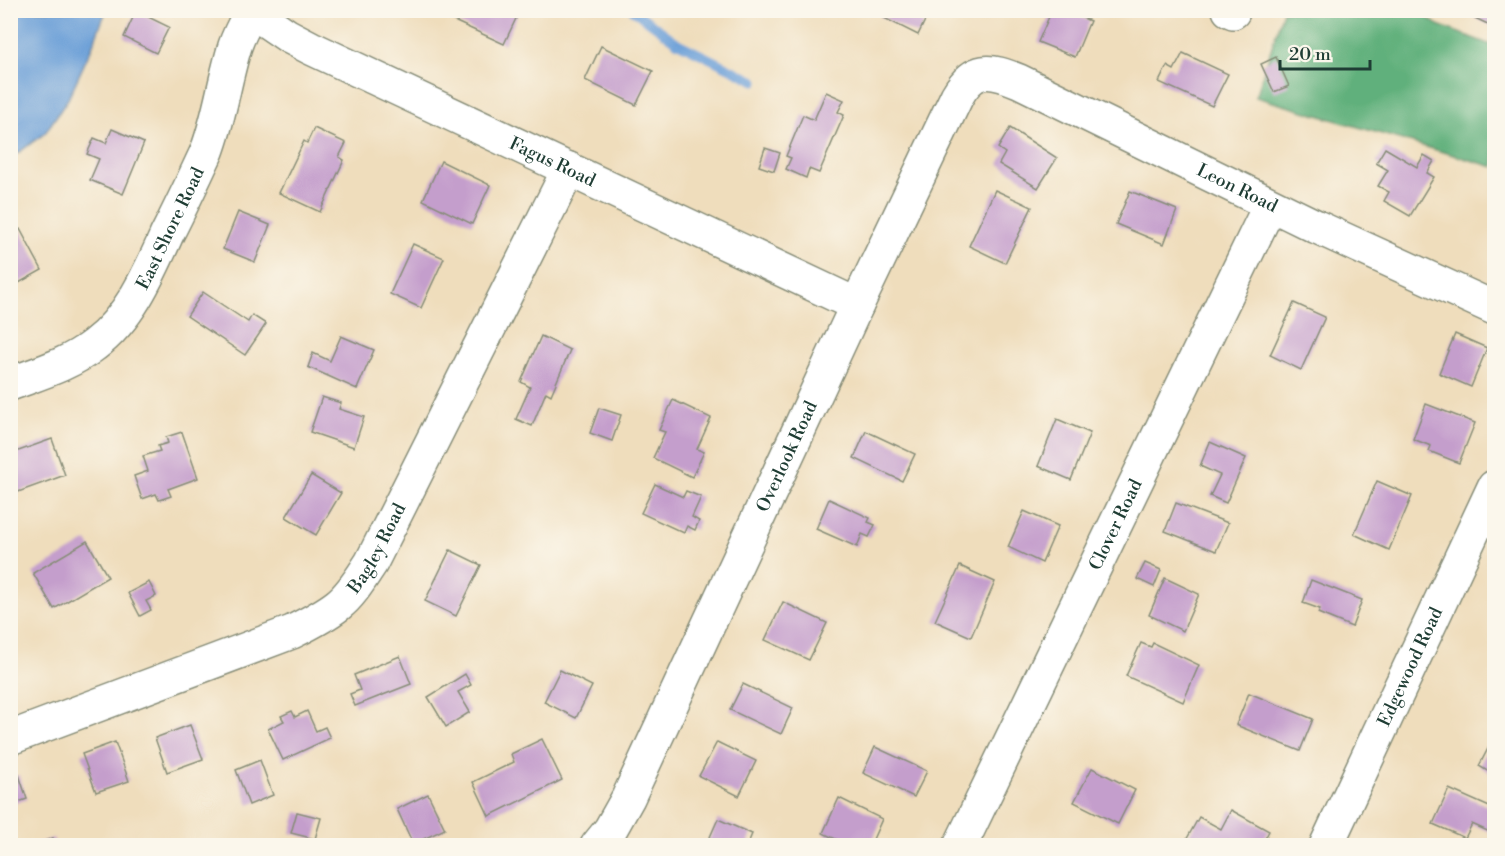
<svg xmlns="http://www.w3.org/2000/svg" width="1505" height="856" font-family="'Libre Bodoni',serif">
  <rect width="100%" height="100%" fill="#fbf7ec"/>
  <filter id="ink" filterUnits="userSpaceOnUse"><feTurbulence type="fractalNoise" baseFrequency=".0167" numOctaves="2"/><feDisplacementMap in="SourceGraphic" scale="12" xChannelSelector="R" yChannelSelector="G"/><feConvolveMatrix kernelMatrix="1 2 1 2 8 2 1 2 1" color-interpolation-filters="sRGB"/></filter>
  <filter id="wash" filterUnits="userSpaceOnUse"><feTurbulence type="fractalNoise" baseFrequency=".008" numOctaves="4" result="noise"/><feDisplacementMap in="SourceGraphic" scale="24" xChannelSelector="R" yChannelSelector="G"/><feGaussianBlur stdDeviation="1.35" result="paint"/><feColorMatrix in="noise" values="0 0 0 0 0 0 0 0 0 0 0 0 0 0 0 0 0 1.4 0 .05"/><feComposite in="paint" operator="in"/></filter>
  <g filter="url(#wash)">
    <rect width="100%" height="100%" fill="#efddbc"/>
    <polygon fill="#60b07b" stroke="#407658" stroke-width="1.5" points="1283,11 1417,11 1438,25 1494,46 1494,167 1256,97"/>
    <polygon fill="#6da0d8" stroke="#466e86" stroke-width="1.5" points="11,10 106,11 92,47 68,99 45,133 18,153 11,156"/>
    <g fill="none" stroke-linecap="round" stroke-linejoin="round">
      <polyline stroke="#6da0d8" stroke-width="9" points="633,10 678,43 755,81"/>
    </g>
    <g id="blocks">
      <g fill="#c49ecc">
        <polygon points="456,10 520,10 504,44 452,20"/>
        <polygon points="883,10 930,10 918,35 880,16"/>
        <polygon points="1052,10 1064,10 1090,21 1075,57 1038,42"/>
        <polygon points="1458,10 1494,10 1494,27"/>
        <polygon points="136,11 169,27 156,53 124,37"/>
        <polygon points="601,46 653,71 636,105 585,80"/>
        <polygon points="1183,53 1228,74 1212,106 1159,82 1167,66 1174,70"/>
        <polygon points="1276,57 1289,86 1274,92 1261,64"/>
        <polygon points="826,92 844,100 838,112 844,115 819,173 809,169 806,178 786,169 791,158 786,156 803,115 814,120"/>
        <polygon points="314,128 346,143 339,157 344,160 320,212 279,193 304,141 307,143"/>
        <polygon points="1010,128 1057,158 1038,188 999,164 1005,153 998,148"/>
        <polygon points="112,129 144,143 123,194 90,180 99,159 87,154 94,138 106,143"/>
        <polygon points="765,148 780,153 774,171 759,166"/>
        <polygon points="1385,148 1417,167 1424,155 1434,161 1427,173 1434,177 1410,216 1384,201 1389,192 1378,186 1388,170 1376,163"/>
        <polygon points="441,161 490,185 472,224 423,200"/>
        <polygon points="995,190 1032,207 1005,263 969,246"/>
        <polygon points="1130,191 1177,210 1164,244 1116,224"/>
        <polygon points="238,212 270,225 255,262 223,249"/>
        <polygon points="20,229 42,270 10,288 10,234"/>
        <polygon points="413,244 444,258 421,308 390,294"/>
        <polygon points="203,292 248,322 252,315 266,324 245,355 187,316"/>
        <polygon points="1294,303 1325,317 1301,370 1270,355"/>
        <polygon points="1455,334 1487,348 1471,387 1439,373"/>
        <polygon points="341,336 374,350 357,389 308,367 313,353 330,361"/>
        <polygon points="541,336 570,350 551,395 546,392 532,426 516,419 530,387 521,382"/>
        <polygon points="322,397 341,403 339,409 364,417 354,447 310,432"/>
        <polygon points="673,400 711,418 697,449 704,452 692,477 653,458 665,432 659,430"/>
        <polygon points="1426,404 1475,423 1459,463 1429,451 1431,446 1413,439"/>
        <polygon points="599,408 621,415 612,441 590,433"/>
        <polygon points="1057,419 1090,433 1071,480 1038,466"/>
        <polygon points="866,431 915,454 902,481 854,458"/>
        <polygon points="182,432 198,478 168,489 171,496 159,500 156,494 142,499 134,476 148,471 143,456 160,451 158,446 168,443 166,437"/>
        <polygon points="52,439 65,475 10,495 10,454"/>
        <polygon points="1210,442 1246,458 1226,503 1210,496 1220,475 1200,466"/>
        <polygon points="311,475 341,493 316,535 286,517"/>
        <polygon points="1377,481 1412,496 1389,550 1354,534"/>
        <polygon points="655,484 683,497 686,491 701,497 692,517 699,521 695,530 687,526 684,533 641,513"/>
        <polygon points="829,499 870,518 868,522 875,525 869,537 862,534 857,547 816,529"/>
        <polygon points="1176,503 1228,523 1216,551 1165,531"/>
        <polygon points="1024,511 1058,526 1042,563 1008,547"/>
        <polygon points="87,541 108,577 54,609 33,573"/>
        <polygon points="450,550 481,565 456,616 425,601"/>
        <polygon points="1145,563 1161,570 1154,587 1137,579"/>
        <polygon points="960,566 995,582 971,637 935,621"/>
        <polygon points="1165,578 1199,594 1183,631 1149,615"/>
        <polygon points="1311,580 1362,600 1352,627 1318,613 1320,609 1303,603"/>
        <polygon points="149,582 156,596 146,601 151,610 140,616 128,593"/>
        <polygon points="783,602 827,623 809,660 765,640"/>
        <polygon points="1141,643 1151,647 1153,643 1199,665 1183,702 1126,676"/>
        <polygon points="400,656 411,684 355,706 350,694 360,690 354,675"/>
        <polygon points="560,670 592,686 576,718 544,702"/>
        <polygon points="465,674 471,685 458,692 470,712 446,727 428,697"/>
        <polygon points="743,684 793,708 781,734 730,710"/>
        <polygon points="1249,693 1313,719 1300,751 1236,725"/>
        <polygon points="292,711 295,717 307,711 316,731 325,727 330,738 283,760 268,729 284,721 281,716"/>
        <polygon points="190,725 203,759 167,772 155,738"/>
        <polygon points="1494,737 1494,775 1479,766"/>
        <polygon points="542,739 562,780 489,816 473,782 514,762 511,754"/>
        <polygon points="115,742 129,781 96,792 82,754"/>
        <polygon points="717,742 756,761 739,796 699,776"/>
        <polygon points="875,747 927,771 914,797 863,773"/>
        <polygon points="260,760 273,795 249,805 236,770"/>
        <polygon points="1092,768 1135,790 1118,824 1074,802"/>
        <polygon points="19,775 27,799 10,805 10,779"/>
        <polygon points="1449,789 1494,809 1494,828 1492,833 1472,824 1465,838 1433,824"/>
        <polygon points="428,794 445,829 413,844 397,809"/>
        <polygon points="839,798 882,819 870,846 850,846 823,833"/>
        <polygon points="1231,810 1269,831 1261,846 1187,846 1184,844 1199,817 1221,829"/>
        <polygon points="297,812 321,818 315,839 291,833"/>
        <polygon points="718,819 752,834 747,846 706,846"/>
        <polygon points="53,838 56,846 33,846 33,845"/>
      </g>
    </g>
  </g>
  <g filter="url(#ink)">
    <use href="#blocks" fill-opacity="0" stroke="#878d78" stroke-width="1.5"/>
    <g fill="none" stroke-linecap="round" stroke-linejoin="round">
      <g stroke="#878d78" stroke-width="36">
        <g id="minor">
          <path id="s1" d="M250 10 288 36 311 48 857 305"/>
          <polyline points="1229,10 1233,12"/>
          <path id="s2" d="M10 384C39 373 70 364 94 345 130 318 149 274 167 234 181 207 194 179 207 151 220 117 224 81 235 46 239 34 245 23 251 12"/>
          <path id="s3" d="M10 738 292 632C308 624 324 616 338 605 352 594 361 578 371 563L569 169"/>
          <path id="s4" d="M597 846 610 830 628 798 857 305 957 96C974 66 990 69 1019 81L1317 227 1494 308"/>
          <path id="s5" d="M960 846 1270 205"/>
          <path id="s6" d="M1326 846 1494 487"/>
        </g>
      </g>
      <use href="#minor" stroke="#fff" stroke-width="33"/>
    </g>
  </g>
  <g text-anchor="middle" stroke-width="4.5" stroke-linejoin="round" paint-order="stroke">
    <g font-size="18" fill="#1f3d34" stroke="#fbf7ec">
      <text dy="6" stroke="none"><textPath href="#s1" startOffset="339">Fagus Road</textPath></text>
      <text dy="6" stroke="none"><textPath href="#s4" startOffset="1149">Leon Road</textPath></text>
      <text dy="6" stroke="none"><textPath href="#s2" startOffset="234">East Shore Road</textPath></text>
      <text dy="6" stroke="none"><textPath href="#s4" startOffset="434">Overlook Road</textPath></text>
      <text dy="6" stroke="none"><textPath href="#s5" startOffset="357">Clover Road</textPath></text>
      <text dy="6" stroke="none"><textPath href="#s3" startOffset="424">Bagley Road</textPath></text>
      <text dy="6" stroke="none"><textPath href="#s6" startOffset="198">Edgewood Road</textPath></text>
    </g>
  </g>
  <rect width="1505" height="856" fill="none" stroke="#fbf7ec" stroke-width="36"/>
  <path d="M1280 60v9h90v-9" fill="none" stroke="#1f3d34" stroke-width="3"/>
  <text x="1289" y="60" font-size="18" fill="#1f3d34" stroke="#fbf7ec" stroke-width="4.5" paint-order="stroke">20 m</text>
</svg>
